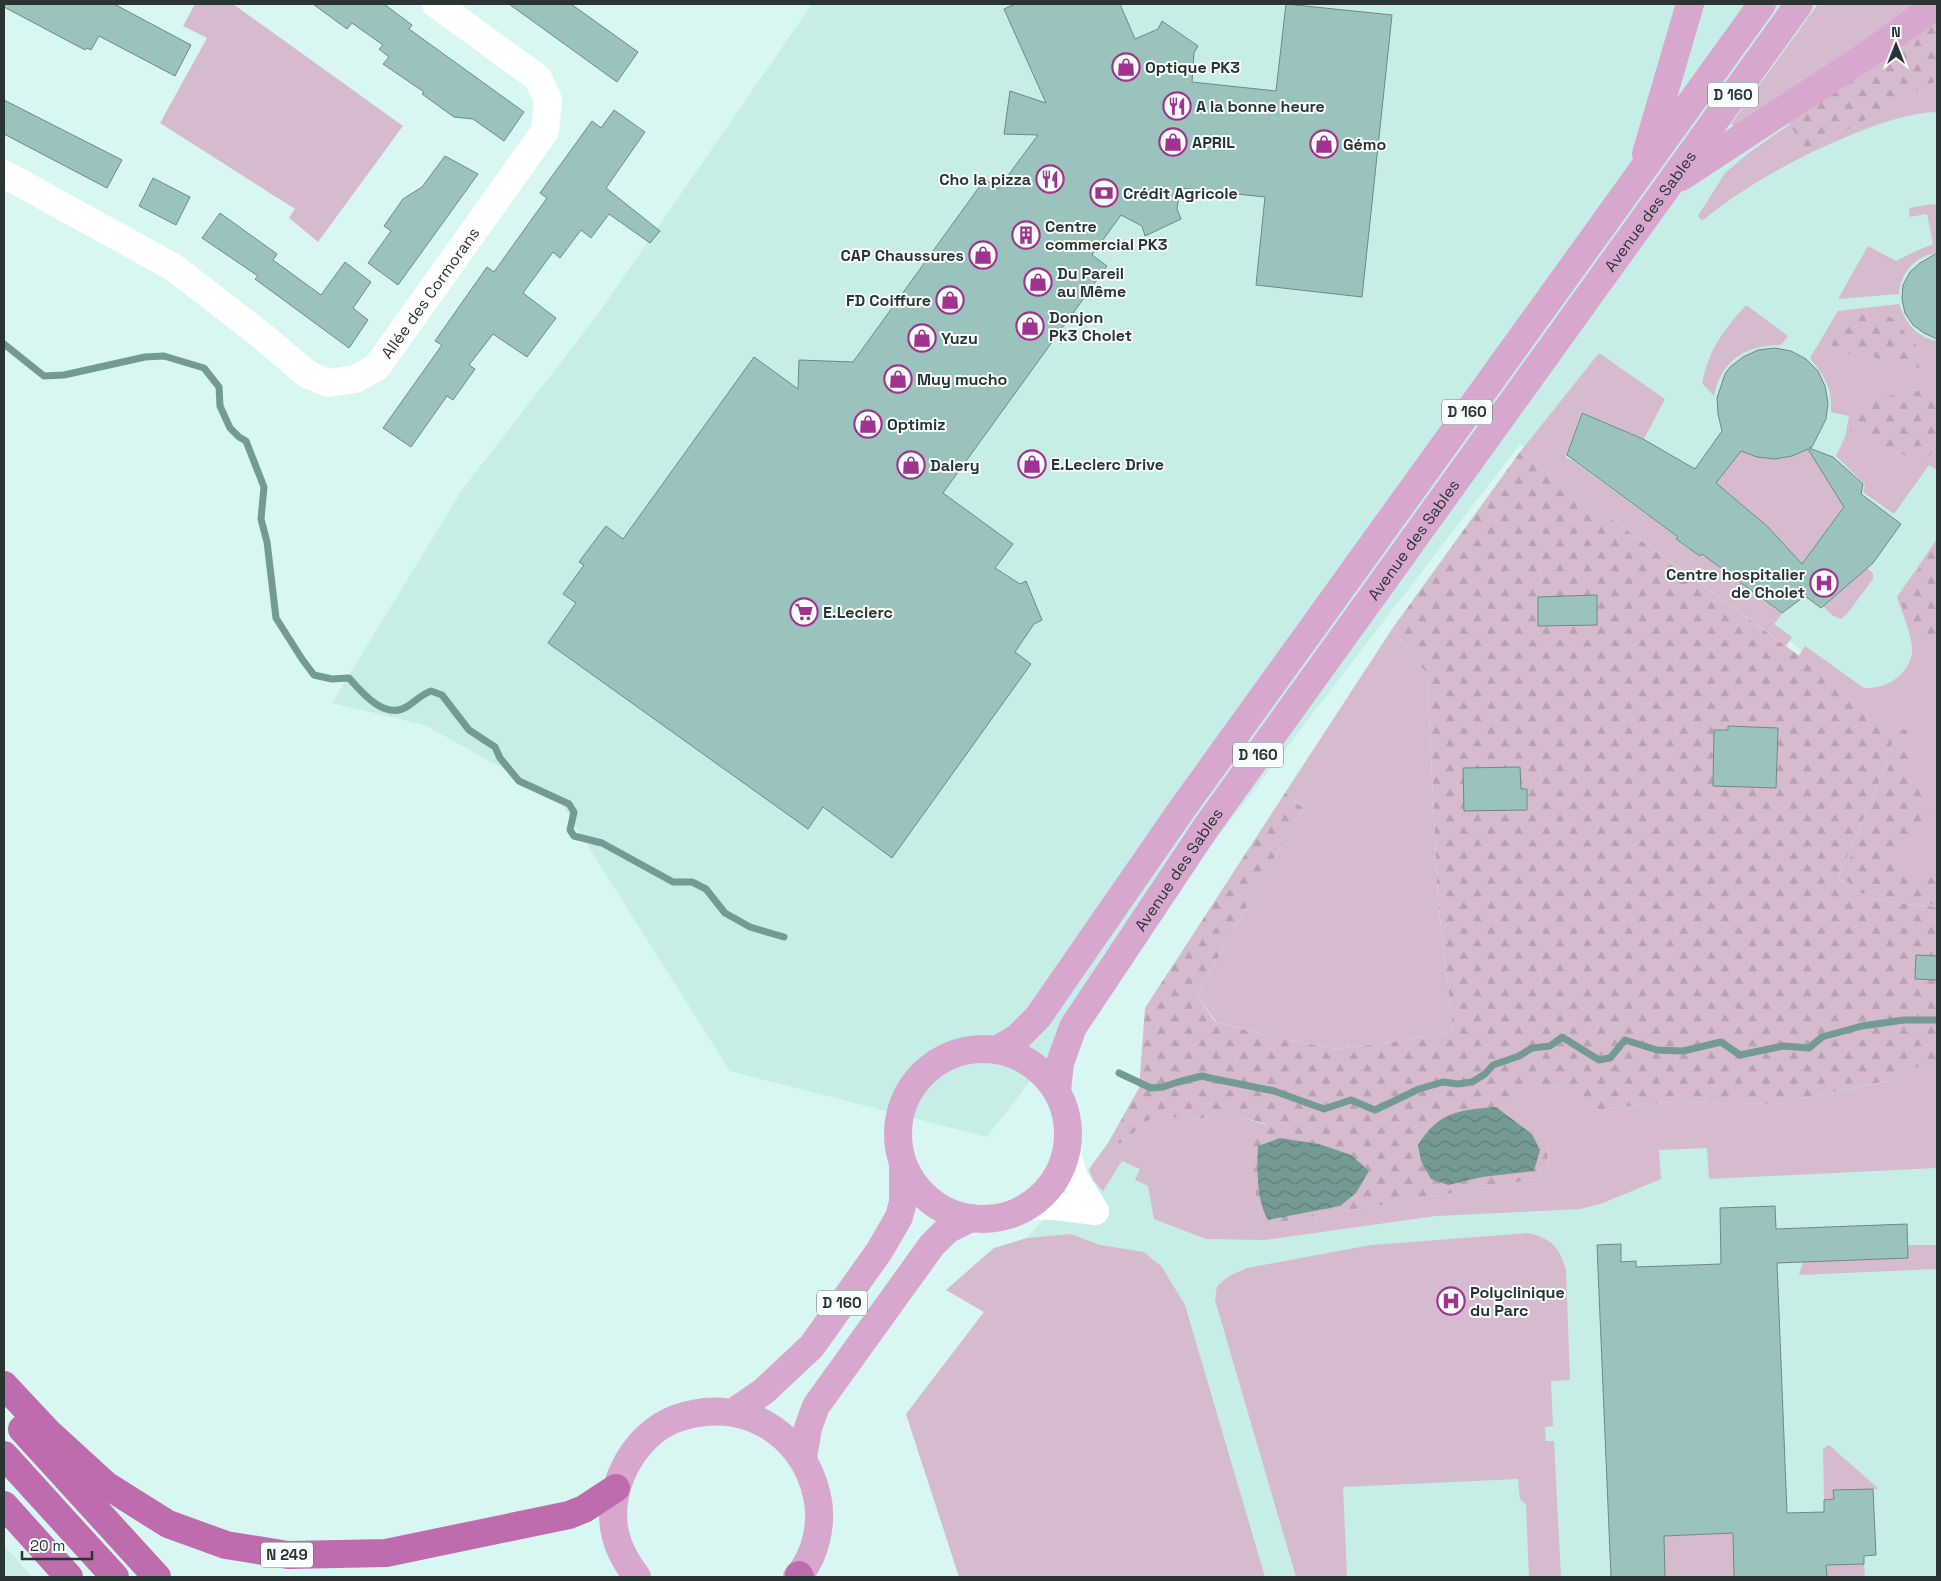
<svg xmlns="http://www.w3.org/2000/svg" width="1941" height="1581" font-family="'Space Grotesk',sans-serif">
  <defs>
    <pattern id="forest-firs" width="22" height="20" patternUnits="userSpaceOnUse" patternTransform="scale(1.25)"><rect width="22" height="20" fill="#d6bbd0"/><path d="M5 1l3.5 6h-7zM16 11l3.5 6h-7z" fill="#b8a1b3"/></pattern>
    <pattern id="water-waves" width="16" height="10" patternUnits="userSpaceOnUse" patternTransform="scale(1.25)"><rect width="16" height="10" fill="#749a94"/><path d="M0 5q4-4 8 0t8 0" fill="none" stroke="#5f7e79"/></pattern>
  </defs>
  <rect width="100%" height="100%" fill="#d9f7f2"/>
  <g fill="#c6ede6">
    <polygon points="812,4 1937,4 1937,904 1900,722 1520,444 987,1137 730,1071 559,800 425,725 332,703 462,490 596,317"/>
    <polygon points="1937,1025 1937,1577 959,1577 906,1414 984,1312 946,1290 994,1248 1027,1238 1089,1169 1136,1106"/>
    <polygon points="4,1545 32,1577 4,1577"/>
  </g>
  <g fill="#d6bbd0">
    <polygon points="195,4 233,4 403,126 318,242 289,218 295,209 160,123 207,38 183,26"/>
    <polygon points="1818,4 1921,4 1737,129 1731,124"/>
    <path d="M1937 21V112C1905 113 1875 125 1846 137 1794 159 1746 185 1702 221L1698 216 1725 173 1750 152Z"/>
    <path d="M1933 204 1937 205V253C1915 256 1901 272 1899 294L1838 299 1868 246 1896 261 1914 252 1933 244 1927 214 1910 217 1909 208Z"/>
    <path d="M1899 304C1906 323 1916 337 1937 341V470L1929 465 1894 514 1863 492 1865 485 1836 456 1845 437 1849 416 1831 412C1832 387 1825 377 1810 358L1838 311Z"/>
    <path d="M1746 305 1788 336 1781 345C1746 345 1721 360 1714 396L1702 383C1710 348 1722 332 1746 305Z"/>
    <polygon points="1599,353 1665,399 1644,439 1581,412 1566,458 1572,460 1677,537 1676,540 1700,556 1702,554 1782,614 1774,624 1792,637 1786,646 1520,452"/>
    <path d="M1807 447 1844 507 1829 527 1810 574 1767 526 1716 483 1741 450C1767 463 1783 461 1807 447Z"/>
    <path d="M1937 539V907L1890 902 1861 896 1838 878 1889 758 1799 655 1805 646 1864 688C1886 689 1908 676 1912 653 1914 640 1901 610 1897 597Z"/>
    <polygon points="1864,565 1873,574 1873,579 1847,614 1841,619 1833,616 1823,606"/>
    <polygon points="1392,629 1427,674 1438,900 1453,1031 1405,1040 1337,1049 1278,1038 1216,1022 1197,995 1303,808 1285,793"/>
    <polygon points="1923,1064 1937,1064 1937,1168 1709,1179 1707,1148 1659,1150 1661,1179 1603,1203 1580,1209 1436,1216 1264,1240 1206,1239 1154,1219 1148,1186 1135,1180 1140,1169 1122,1161 1103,1191 1093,1180 1089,1169 1108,1143 1121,1143 1152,1116 1194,1119 1231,1114 1266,1125 1246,1152 1263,1225 1547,1177 1548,1140 1497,1097 1516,1097 1529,1085 1563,1087 1593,1110 1673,1102 1775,1104 1889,1081"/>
    <path d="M1528 1233C1552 1239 1559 1246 1566 1270L1570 1380 1551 1381 1553 1426 1545 1427 1546 1441H1554L1561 1577H1529L1526 1505 1520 1499 1518 1479 1343 1487 1347 1577H1296L1215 1300 1217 1286 1229 1276 1247 1268 1371 1245Z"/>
    <polygon points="1071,1234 1100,1245 1144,1252 1162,1267 1185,1305 1265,1577 959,1577 906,1414 984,1312 946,1290 994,1248 1027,1238"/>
    <polygon points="1908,1245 1937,1245 1937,1269 1799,1275 1803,1262 1908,1258"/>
    <polygon points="1829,1445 1879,1489 1834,1490 1834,1499 1824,1500 1823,1449"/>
    <polygon points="1733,1533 1734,1577 1665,1577 1664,1536"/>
    <polygon points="1864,1564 1865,1577 1827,1577 1826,1565"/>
  </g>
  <g fill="url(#forest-firs)">
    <polygon points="1937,19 1937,80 1807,152 1789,123"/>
    <polygon points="1848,315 1876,315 1894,318 1908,337 1916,344 1914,353 1918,358 1937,362 1937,371 1883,361 1868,354 1836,353 1830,342 1841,320"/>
    <polygon points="1913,391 1937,391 1937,445 1927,459 1907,456 1850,431 1850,420 1857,404 1871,399"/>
    <path d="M1520 452 1879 714C1893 731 1894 736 1889 758L1838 878 1861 896 1890 902 1937 907V1064H1923L1892 1080 1775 1104 1673 1102 1593 1110 1568 1100 1563 1087 1529 1085 1516 1097H1498L1548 1140 1547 1177 1263 1225 1246 1152 1266 1124 1231 1114 1194 1119 1153 1116 1121 1143H1108L1139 1088 1145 1008 1285 793 1303 808 1197 995 1215 1022 1278 1038 1337 1049 1405 1040 1453 1031 1438 900 1427 674 1392 629Z"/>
    <polygon points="1937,543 1937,653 1912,632 1899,598"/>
    <polygon points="1897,729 1915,730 1909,765 1923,790 1929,809 1927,828 1897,857 1896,872 1907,877 1937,878 1937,905 1890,900 1861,893 1842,877 1892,760"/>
  </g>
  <g fill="url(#water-waves)">
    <path d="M1496 1107 1532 1134 1540 1150 1534 1171 1482 1177 1448 1185 1431 1179 1421 1161 1418 1145C1439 1111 1460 1110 1496 1107Z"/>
    <path d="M1280 1138 1319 1144 1351 1155 1369 1171 1356 1193 1340 1206 1268 1220C1256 1199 1257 1169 1258 1146Z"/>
  </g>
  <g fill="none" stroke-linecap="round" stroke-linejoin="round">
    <g stroke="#749a94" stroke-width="7">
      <path d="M4 344 44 376 64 375 145 357 164 356 204 368 219 387 220 406 230 428 239 437 246 441 264 487 261 519 267 542 276 618 302 659 314 675 332 679 349 678C363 694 386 721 408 706 416 701 422 694 431 691L442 695 469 730 495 747 500 758 519 781 569 804 574 812 570 830 574 836 602 843 673 882H692L706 889 725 913 750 927 784 937"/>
      <polyline points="1119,1073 1151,1088 1163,1087 1178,1082 1202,1076 1210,1078 1274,1091 1324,1109 1351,1100 1375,1110 1419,1089 1443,1082 1458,1084 1472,1082 1485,1074 1493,1065 1519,1056 1532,1048 1550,1046 1562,1037 1599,1060 1610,1058 1625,1040 1657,1050 1683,1051 1721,1042 1740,1055 1783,1046 1809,1048 1822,1037 1862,1026 1904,1020 1937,1020"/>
    </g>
  </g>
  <g fill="#9bc3bd" stroke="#6e8985" fill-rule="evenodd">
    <polygon points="4,4 114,4 191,45 175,76 99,36 91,50 87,48 85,50 4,7"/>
    <polygon points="313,4 384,4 412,25 409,29 524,112 504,141 473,119 454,117 422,94 424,92 383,64 389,57 379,49 383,45 352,23 347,29"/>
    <polygon points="509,4 571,4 638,52 617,82"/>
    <polygon points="1015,4 1120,4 1135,39 1158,29 1162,21 1198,46 1194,53 1192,82 1276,91 1286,4 1392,15 1362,297 1256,285 1265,197 1180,188 1177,209 1181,219 1145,236 1142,226 1121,215 1092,255 1107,266 943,493 1013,544 995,568 1020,584 1026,581 1042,620 1034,624 1015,652 1031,664 892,858 823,807 808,829 548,643 576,603 563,594 584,565 579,562 606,526 623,539 754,357 798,389 799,360 853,362 985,179 998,189 1038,135 1004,134 1010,91 1046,103 1004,9"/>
    <polygon points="4,100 122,160 107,188 4,134"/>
    <polygon points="614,110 645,132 606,188 660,231 650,243 609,214 591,238 581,230 560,258 553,252 523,293 556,318 527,357 493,334 469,365 475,369 453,400 447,396 411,447 383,428 442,345 435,341 487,267 494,272 547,198 540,193 592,121 601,128"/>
    <polygon points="445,156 478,174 398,285 368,263 391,231 384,226 403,199 422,187"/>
    <polygon points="153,178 190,197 176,225 139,206"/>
    <polygon points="220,213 277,254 273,260 321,295 345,262 371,282 353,308 368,320 349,348 255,279 258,276 202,238"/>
    <polygon points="1937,253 1937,339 1924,333 1913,325 1905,313 1902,299 1903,285 1910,272 1920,263"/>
    <path d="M1775 348 1791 351 1806 359 1818 371 1825 386 1828 403 1826 419 1812 447 1809 448 1833 457 1863 484 1861 494 1901 524 1873 563 1821 608 1805 596 1782 613 1702 554 1700 556 1676 539 1678 537 1567 455 1582 413 1643 439 1695 469 1722 431 1718 414 1717 398 1725 374 1730 367 1743 357 1758 350ZM1808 449 1844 507 1802 564 1767 526 1716 483 1741 451 1757 457 1775 459 1792 456Z"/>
    <polygon points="1597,595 1597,625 1538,626 1538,597"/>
    <polygon points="1728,726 1778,728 1776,788 1713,786 1714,730 1728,730"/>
    <polygon points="1520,767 1521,789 1527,789 1527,810 1464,811 1463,768"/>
    <polygon points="1916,955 1937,956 1937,980 1915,979"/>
    <polygon points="1775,1206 1776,1229 1907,1224 1908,1258 1777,1263 1787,1513 1824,1512 1824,1500 1834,1499 1833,1490 1873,1489 1876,1555 1864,1556 1864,1564 1826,1565 1827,1577 1734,1577 1733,1533 1664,1536 1665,1577 1611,1577 1597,1245 1621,1244 1621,1262 1636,1261 1636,1267 1721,1264 1720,1208"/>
  </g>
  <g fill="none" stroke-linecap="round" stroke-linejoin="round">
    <g stroke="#fff" stroke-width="28">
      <path id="s1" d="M4 174 173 267 261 335 307 374 328 383 355 379 377 367 545 131 548 100 538 78 436 4"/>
      <polyline points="1066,1153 1074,1177 1095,1211"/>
      <polyline points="1030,1205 1054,1206 1095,1211"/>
    </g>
    <g stroke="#d8a7ce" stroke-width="28">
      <polyline points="1646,154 1690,4"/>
      <polyline points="1681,177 1866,56 1937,4"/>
      <circle cx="983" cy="1134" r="85"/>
      <polyline points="998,1049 1017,1038 1038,1017 1182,809 1762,4"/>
      <path id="s2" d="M1057 1091 1060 1063 1073 1027 1207 826 1799 4"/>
      <polyline points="734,1412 764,1391 812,1346 880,1250 899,1217 903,1202 903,1166"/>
      <polyline points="803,1458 808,1428 816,1406 932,1245 947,1230 971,1218"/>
      <path d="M637 1577C628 1565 620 1553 616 1537 604 1493 631 1436 675 1419 738 1395 803 1430 817 1496 823 1522 816 1557 797 1577"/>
    </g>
    <g stroke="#be6cae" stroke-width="28">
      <polyline points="4,1385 48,1432 106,1485 168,1524 226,1545 288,1555 386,1553 569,1515 584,1509 616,1488"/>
      <polyline points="22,1429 157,1577"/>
      <polyline points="4,1455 115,1577"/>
      <polyline points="4,1505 69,1577"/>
      <polyline points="799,1575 800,1577"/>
    </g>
  </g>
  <defs>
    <g id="shop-ring" transform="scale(1.4375)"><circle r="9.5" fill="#f8fefd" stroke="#a03290" stroke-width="1.5"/><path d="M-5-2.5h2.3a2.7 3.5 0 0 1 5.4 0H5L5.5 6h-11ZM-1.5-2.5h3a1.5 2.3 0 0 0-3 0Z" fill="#a03290"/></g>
    <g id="restaurant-ring" transform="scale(1.4375)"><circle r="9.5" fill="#f8fefd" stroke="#a03290" stroke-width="1.5"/><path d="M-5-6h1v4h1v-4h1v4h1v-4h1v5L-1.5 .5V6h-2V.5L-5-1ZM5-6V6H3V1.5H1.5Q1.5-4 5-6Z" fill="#a03290"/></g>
    <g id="bank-ring" transform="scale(1.4375)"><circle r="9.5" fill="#f8fefd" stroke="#a03290" stroke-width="1.5"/><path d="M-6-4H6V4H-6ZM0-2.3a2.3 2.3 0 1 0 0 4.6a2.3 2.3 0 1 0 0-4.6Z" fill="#a03290"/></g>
    <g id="building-ring" transform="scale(1.4375)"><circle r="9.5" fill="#f8fefd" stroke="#a03290" stroke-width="1.5"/><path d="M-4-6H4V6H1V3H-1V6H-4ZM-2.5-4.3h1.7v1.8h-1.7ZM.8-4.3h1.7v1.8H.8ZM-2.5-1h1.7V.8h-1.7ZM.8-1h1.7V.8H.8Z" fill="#a03290"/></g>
    <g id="hospital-ring" transform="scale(1.4375)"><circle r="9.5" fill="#f8fefd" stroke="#a03290" stroke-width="1.5"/><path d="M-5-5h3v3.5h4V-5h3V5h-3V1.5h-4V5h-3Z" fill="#a03290"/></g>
    <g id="supermarket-ring" transform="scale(1.4375)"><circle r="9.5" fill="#f8fefd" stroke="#a03290" stroke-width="1.5"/><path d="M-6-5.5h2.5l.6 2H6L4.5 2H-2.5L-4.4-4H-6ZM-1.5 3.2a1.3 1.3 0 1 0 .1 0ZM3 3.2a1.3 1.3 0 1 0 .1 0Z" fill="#a03290"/></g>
  </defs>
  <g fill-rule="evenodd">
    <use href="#shop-ring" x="1126" y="67"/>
    <use href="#restaurant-ring" x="1177" y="106"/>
    <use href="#shop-ring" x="1173" y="142"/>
    <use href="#shop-ring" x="1324" y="144"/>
    <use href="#restaurant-ring" x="1050" y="179"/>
    <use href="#bank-ring" x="1104" y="193"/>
    <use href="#building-ring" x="1026" y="235"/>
    <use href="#shop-ring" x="983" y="255"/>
    <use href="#shop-ring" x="1038" y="282"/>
    <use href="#shop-ring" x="950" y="300"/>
    <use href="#shop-ring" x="1030" y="326"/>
    <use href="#shop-ring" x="922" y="338"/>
    <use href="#shop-ring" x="898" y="379"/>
    <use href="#shop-ring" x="868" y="424"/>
    <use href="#shop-ring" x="1032" y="464"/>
    <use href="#shop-ring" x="911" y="465"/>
    <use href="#hospital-ring" x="1824" y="583"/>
    <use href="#supermarket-ring" x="804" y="612"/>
    <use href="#hospital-ring" x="1451" y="1301"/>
  </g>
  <g text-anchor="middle" stroke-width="4" stroke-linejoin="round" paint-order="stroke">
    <g fill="#f8fefd" stroke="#687170" stroke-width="1">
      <rect x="1708" y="82.5" width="50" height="25" rx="4"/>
      <rect x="1442" y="399.5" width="50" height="25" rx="4"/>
      <rect x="1233" y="742.5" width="50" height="25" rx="4"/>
      <rect x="817" y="1290.5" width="50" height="25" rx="4"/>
      <rect x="261" y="1542.5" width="52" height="25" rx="4"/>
    </g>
    <g font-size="15" font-weight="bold" fill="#2a3533">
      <text x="1733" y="100">D 160</text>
      <text x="1467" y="417">D 160</text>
      <text x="1258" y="760">D 160</text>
      <text x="842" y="1308">D 160</text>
      <text x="287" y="1560">N 249</text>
    </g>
    <g font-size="16" font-weight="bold" fill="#2a3533" stroke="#f8fefd" text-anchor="start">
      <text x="1145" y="73">Optique PK3</text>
      <text x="1196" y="112">A la bonne heure</text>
      <text x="1192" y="148">APRIL</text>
      <text x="1343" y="150">Gémo</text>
      <text x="1031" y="185" text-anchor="end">Cho la pizza</text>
      <text x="1123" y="199">Crédit Agricole</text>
      <text x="1045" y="232">Centre<tspan x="1045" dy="18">commercial PK3</tspan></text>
      <text x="964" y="261" text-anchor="end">CAP Chaussures</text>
      <text x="1057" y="279">Du Pareil<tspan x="1057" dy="18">au Même</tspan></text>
      <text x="931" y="306" text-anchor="end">FD Coiffure</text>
      <text x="1049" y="323">Donjon<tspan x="1049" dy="18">Pk3 Cholet</tspan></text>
      <text x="941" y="344">Yuzu</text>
      <text x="917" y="385">Muy mucho</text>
      <text x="887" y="430">Optimiz</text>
      <text x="1051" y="470">E.Leclerc Drive</text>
      <text x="930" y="471">Dalery</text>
      <text x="1805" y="580" text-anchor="end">Centre hospitalier<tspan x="1805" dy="18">de Cholet</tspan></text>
      <text x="823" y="618">E.Leclerc</text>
      <text x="1470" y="1298">Polyclinique<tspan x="1470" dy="18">du Parc</tspan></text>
    </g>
    <g font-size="16" fill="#2a3533" stroke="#f8fefd">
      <text dy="6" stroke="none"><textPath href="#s2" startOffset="1066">Avenue des Sables</textPath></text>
      <text dy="6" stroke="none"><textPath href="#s1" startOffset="531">Allée des Cormorans</textPath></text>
      <text dy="6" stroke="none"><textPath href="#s2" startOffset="661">Avenue des Sables</textPath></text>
      <text dy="6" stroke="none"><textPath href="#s2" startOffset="256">Avenue des Sables</textPath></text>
    </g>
  </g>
  <rect width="1941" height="1581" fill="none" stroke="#2a3533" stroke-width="10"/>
  <g transform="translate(1896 45)" stroke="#f8fefd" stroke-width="4" paint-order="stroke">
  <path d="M0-4L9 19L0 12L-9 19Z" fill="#2a3533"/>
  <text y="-8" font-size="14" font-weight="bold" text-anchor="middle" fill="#2a3533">N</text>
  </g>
  <path d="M22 1551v8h70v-8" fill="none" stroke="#2a3533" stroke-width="2.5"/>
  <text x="30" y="1551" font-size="15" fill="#2a3533" stroke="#f8fefd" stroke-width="4" paint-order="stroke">20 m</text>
</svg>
